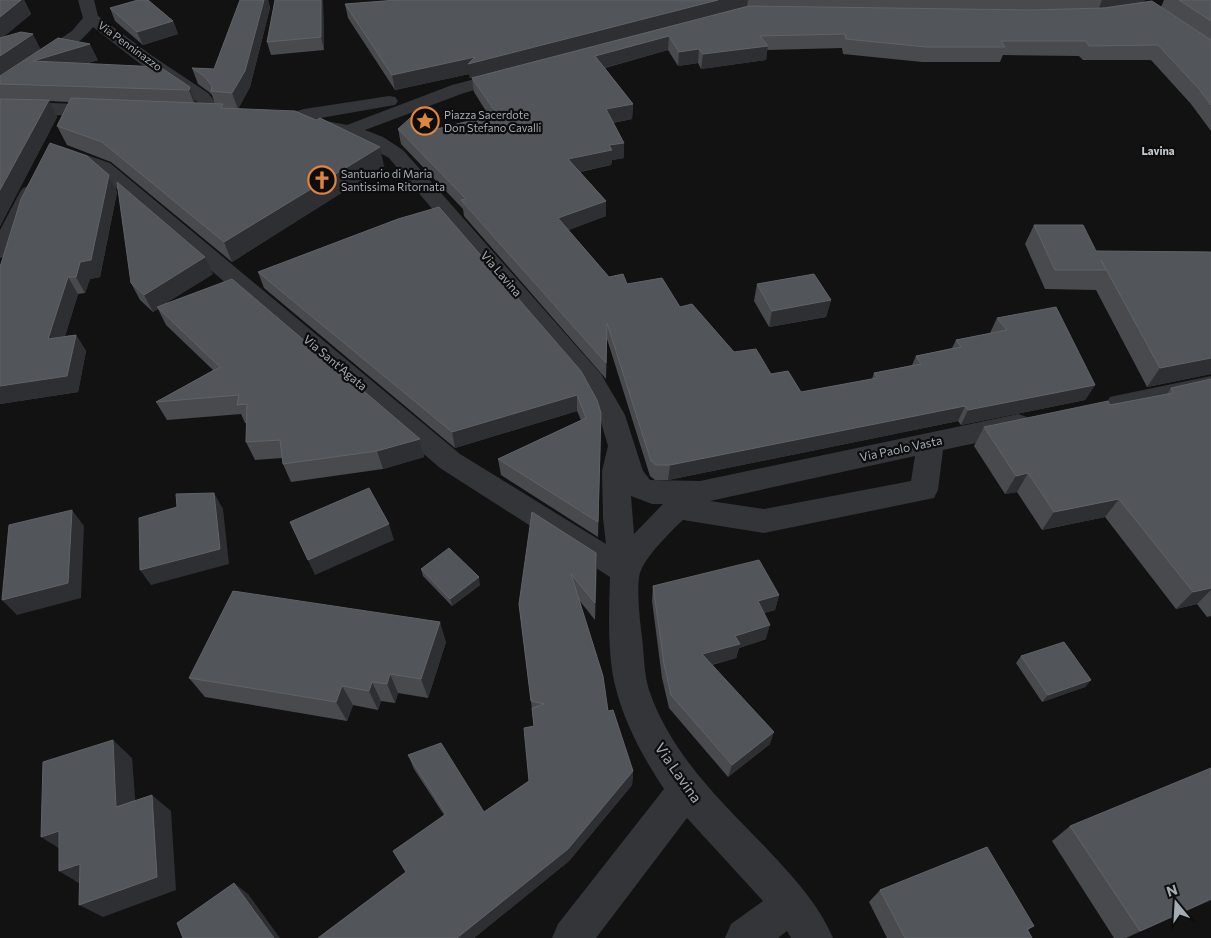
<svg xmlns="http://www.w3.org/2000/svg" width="1211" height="938" font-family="Commissioner,sans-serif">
  <rect width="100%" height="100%" fill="#121213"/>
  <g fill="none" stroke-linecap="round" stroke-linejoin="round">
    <g fill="#333538" fill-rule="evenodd">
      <path d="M78 0H94L98 16 151 55 208 93 216 103 209 119H195L193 115 198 103 196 101 139 63 93 27C83 40 50 69 33 65L30 61 33 57 72 31 83 18Z"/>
      <path d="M509 70 515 71 518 75 515 79 464 93 365 130 383 137 403 150 601 374 625 415 643 471 650 480 700 481 1018 414 1027 417 1031 424 1027 431 1018 434 943 450 938 490 934 498 764 533 683 520C671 531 645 557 640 573 636 586 640 623 642 637 644 654 644 674 649 690 671 755 722 802 768 850 793 877 818 903 833 938H791L787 931 778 938H725L731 924 763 901 687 818 596 938H552L558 924 664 789C644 759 625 724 616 689 607 657 609 610 610 577L440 468 96 171 54 156 51 152 54 148 61 146 110 163 460 454 606 544 603 518 602 471 608 446 599 415 583 386 389 158 359 141 301 127 299 123 301 120 295 115 297 111 304 109 389 96 395 97 398 101 395 105 389 106 315 119 347 125 452 85ZM915 456 911 481 764 509 710 501ZM631 496 652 504H663L634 534Z"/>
      <polygon points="0,101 103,105 110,107 112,111 110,115 103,117 0,113"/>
      <polygon points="30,186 37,188 40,192 11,251 8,256 0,258 0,230 20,192 23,188"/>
      <polygon points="1211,376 1211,394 1119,413 1110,411 1106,404 1110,397 1119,395"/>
    </g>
  </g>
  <g fill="#484a4e">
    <polygon points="0,0 24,0 31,14 3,37 41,49 98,60 85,64 190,87 195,103 215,104 212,95 209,92 198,84 192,68 214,69 240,0 268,0 270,8 250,87 238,109 384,166 232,262 111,162 67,145 57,126 69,102 49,101 57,117 0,226"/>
    <polygon points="275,0 323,0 324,50 271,55 267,42"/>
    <polygon points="397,0 1145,0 1143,2 1161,7 1164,0 1211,0 1211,131 1191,104 1151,60 1083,60 1079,56 1003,55 1000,62 922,62 843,54 842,48 767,50 766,60 701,69 698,63 678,66 668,50 605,68 633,104 632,119 613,123 624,158 612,160 611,165 580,172 606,201 606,216 568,230 609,277 627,284 680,307 734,352 801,392 872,379 874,373 912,365 916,356 952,348 956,340 990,333 997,318 1095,385 1085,400 961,425 958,421 668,480 655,480 650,476 607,339 606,379 464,216 463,209 401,144 398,129 437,129 489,116 474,92 472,78 470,78 469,74 395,90 348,18 345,4"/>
    <polygon points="110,8 173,21 178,34 143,45 115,21"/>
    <polygon points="109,175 117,192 100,277 90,279 85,293 78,294 65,336 76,335 86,351 78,392 0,404"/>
    <polygon points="398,219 601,413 598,537 501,475 498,459 581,420 577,411 455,448 264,288 258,272"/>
    <polygon points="1034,225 1096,251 1211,252 1211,374 1147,387 1096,290 1045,289 1025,244"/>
    <polygon points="213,274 166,303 420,439 424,457 383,469 291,482 283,464 282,458 255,460 246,442 247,423 245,423 241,414 167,420 156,402 213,370 166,325 158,309 153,312 140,300 131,283"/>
    <polygon points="757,284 831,300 826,317 769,327 754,301"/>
    <polygon points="1211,379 1211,616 1207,617 1197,604 1176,609 1105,517 1042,530 1017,492 1005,494 974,446 984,427 1167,394 1171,388"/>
    <polygon points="596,553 595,620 579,600 608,711 633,771 632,785 569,861 474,938 318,938 406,872 444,815 414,769 408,755 484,812 529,781 534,726 519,604"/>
    <polygon points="421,569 480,585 452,606 423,576"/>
    <polygon points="653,586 779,595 775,610 764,613 766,639 739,648 736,658 712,665 770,744 728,777 669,708 662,678 652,601"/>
    <polygon points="446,642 428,698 398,693 395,703 381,701 378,710 353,705 347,721 205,697 189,678"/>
    <polygon points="1021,656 1091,680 1085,687 1042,702 1016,663"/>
    <polygon points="1070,826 1211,900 1126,938 1114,938 1052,841"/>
    <polygon points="880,890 1034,926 1028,930 1032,938 887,938 869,902"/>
  </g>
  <g fill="#2e2f32">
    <polygon points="21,0 24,0 31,14 0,40 0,17"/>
    <polygon points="264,0 268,0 270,8 250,87 238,109 232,93"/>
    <polygon points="321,0 323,0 324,50 321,37"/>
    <polygon points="718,0 748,0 747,6 470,78 469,74 395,90 392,75"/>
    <polygon points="1102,0 1145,0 1143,2 1099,8"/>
    <polygon points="173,21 178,34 143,45 137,32"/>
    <polygon points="33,34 41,50 0,78 0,56"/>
    <polygon points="669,36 668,50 596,70 595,56"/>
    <polygon points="90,44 98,60 41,77 33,61"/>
    <polygon points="768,46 766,60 701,69 703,54"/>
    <polygon points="699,49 698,63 678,66 679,52"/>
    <polygon points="190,87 196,104 195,106 189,90"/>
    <polygon points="49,100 57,117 0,226 0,190"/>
    <polygon points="633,104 632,119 606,124 606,109"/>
    <polygon points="624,143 624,158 612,160 611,165 569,174 568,159 609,145"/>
    <polygon points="380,147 384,166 232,262 224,242"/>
    <polygon points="109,175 117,192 100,277 90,279 85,293 76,277"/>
    <polygon points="606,201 606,216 559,234 558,218"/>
    <polygon points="205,257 213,274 158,308 157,307 158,309 153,312 144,295"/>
    <polygon points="68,277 78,294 59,356 48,339"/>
    <polygon points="831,300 826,317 769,327 772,311"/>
    <polygon points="607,323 607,339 606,379 606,363"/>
    <polygon points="76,335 86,351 78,392 0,404 0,386"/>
    <polygon points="1211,358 1211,374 1147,387 1160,368"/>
    <polygon points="1095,385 1085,400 961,425 968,410"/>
    <polygon points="577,395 577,411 455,448 452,432"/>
    <polygon points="965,406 958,421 668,480 670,465"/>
    <polygon points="601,413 601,429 598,537 598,522"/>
    <polygon points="420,439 424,457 383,469 377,451"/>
    <polygon points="1028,473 1017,492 1005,494 1016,476"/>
    <polygon points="214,493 223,509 229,564 151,585 140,570"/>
    <polygon points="1119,499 1105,517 1042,530 1054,512"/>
    <polygon points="72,510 84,526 81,598 17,615 2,600"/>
    <polygon points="389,524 394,540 315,575 308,560"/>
    <polygon points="596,553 597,571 595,620 595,603"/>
    <polygon points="479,577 480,585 452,606 450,599"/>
    <polygon points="1211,588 1211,590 1197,604 1176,609 1193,592"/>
    <polygon points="779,595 775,610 755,615 758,601"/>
    <polygon points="440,622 446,642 428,698 421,679"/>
    <polygon points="770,625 766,639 739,648 736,658 699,668 702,654 735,636"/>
    <polygon points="390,674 398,693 395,703 387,684"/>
    <polygon points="1091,680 1085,687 1042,702 1048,695"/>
    <polygon points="372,682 381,701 378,710 369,691"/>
    <polygon points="342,686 353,705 347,721 336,702"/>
    <polygon points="774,732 770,744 728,777 732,765"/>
    <polygon points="113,740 132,758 137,823 116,807"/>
    <polygon points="633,771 632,785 569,861 474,938 457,938"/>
    <polygon points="152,795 171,811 176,890 103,917 79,905"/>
    <polygon points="59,831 65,852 41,837"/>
    <polygon points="80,864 82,885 59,871"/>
    <polygon points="234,883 248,894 280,938 274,938"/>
    <polygon points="1211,899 1211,900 1126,938 1140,931"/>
  </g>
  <g fill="#525559" stroke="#5f6267">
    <polygon points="0,0 21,0 0,17"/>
    <polygon points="138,0 148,0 173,21 137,32 110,8"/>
    <polygon points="240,0 264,0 245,71 232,93 211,91 212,86 204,76 192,68 214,69"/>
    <polygon points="275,0 321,0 321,37 267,42"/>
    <polygon points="397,0 718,0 468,64 475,57 392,75 345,4"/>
    <polygon points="1179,0 1211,0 1211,21"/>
    <polygon points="1152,1 1211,40 1211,105 1199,89 1158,45 1089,46 1086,41 1001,41 1005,47 926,47 846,39 845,34 760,36 768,46 703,54 699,49 679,52 669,36 595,56 633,104 606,109 624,143 609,145 612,150 568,159 606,201 558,218 609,277 623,274 627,284 662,278 680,307 692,304 734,352 756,349 771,374 788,371 801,392 877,378 874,373 921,364 916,356 961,347 956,340 1007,330 997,318 1056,307 1095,385 968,410 965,406 670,465 656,465 651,461 607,323 606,363 461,200 466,199 398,129 419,110 437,129 497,114 472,78 749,6 1030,10 1105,8"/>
    <polygon points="21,32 33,34 0,56 0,38"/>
    <polygon points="58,38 90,44 33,61 160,67 190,87 189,90 0,84 0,76"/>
    <polygon points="71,98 223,104 221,108 295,111 316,120 320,118 380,147 224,242 102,142 57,126"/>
    <polygon points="0,99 49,100 0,190"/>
    <polygon points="50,143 87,156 109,175 91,260 80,262 76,277 68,277 48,339 76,335 67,376 0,386 0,267 21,199"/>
    <polygon points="117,182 205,257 144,295 131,283"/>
    <polygon points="439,207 581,371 597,400 601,413 598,522 498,459 586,418 577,395 452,432 258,272 398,219"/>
    <polygon points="1034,225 1083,225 1096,251 1211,252 1211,358 1160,368 1101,260 1106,270 1055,270"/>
    <polygon points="814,274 831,300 772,311 757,284"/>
    <polygon points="232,279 420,439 377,451 283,464 280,440 246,442 247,404 237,405 239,395 156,402 220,367 157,307"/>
    <polygon points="1211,379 1211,588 1193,592 1119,499 1054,512 1028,473 1016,476 984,427 1108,401 1110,405 1173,393 1171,388"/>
    <polygon points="369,488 389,524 308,560 290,522"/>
    <polygon points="214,493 220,549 140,570 139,518 177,507 176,494"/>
    <polygon points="72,510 68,583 2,600 9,525"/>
    <polygon points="532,512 596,553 595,603 571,574 603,676 608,711 613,710 633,771 568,849 457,938 318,938 406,872 393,851 446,814 408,755 441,743 484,812 529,781 524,728 534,726 532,708 544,704 531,701 519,604"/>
    <polygon points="449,548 479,577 450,599 421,569"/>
    <polygon points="759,560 779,595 758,601 770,625 735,636 740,644 702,654 774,732 732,765 671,695 664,664 653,586"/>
    <polygon points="233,591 440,622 421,679 390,674 387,684 372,682 369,691 342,686 336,702 189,678"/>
    <polygon points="1064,642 1091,680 1048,695 1021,656"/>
    <polygon points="113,740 116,807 152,795 157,877 79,905 80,864 59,871 59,831 41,837 43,762"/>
    <polygon points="1211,768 1211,899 1140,931 1070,826"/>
    <polygon points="987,847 1034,926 1027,929 1032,938 905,938 880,890"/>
    <polygon points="234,883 274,938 183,938 177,923"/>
  </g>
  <defs>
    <g id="sight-ring" transform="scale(1.4375)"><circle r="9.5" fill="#0d0d0e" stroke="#e1843c" stroke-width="1.5"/><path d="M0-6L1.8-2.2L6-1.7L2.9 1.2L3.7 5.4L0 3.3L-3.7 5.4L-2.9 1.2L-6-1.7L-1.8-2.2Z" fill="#e1843c"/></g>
    <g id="church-ring" transform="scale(1.4375)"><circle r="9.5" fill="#0d0d0e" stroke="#e1843c" stroke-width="1.5"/><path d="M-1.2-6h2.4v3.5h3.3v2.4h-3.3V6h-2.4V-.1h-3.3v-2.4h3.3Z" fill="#e1843c"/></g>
  </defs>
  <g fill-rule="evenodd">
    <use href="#sight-ring" x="425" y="121"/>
    <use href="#church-ring" x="322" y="180"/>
  </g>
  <g text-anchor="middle" stroke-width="4.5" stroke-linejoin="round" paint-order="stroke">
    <g font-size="11" fill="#a4acb3" stroke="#0d0d0e">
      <text transform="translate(130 46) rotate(36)" y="4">Via Penninazzo</text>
    </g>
    <g font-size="11" fill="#a4acb3" stroke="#0d0d0e" text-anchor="start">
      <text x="444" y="119">Piazza Sacerdote<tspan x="444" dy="13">Don Stefano Cavalli</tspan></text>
      <text x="341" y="178">Santuario di Maria<tspan x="341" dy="13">Santissima Ritornata</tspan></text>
    </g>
    <g font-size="11" font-weight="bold" fill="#c5cacf" stroke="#0d0d0e">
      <text x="1158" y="155">Lavina</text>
    </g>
    <g font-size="12" fill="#a4acb3" stroke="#0d0d0e">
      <text transform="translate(501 274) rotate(49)" y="4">Via Lavina</text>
      <text transform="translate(335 363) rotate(40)" y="4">Via Sant'Agata</text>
      <text transform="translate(901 449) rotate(-12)" y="4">Via Paolo Vasta</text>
    </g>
    <g font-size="15" fill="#a4acb3" stroke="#0d0d0e">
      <text transform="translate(678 773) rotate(55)" y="5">Via Lavina</text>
    </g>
  </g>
  <g transform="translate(1176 903) rotate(342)" stroke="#0d0d0e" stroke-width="4" paint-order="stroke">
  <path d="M0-4L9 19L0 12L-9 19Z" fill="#a4acb3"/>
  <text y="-8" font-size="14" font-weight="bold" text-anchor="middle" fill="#a4acb3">N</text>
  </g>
</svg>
